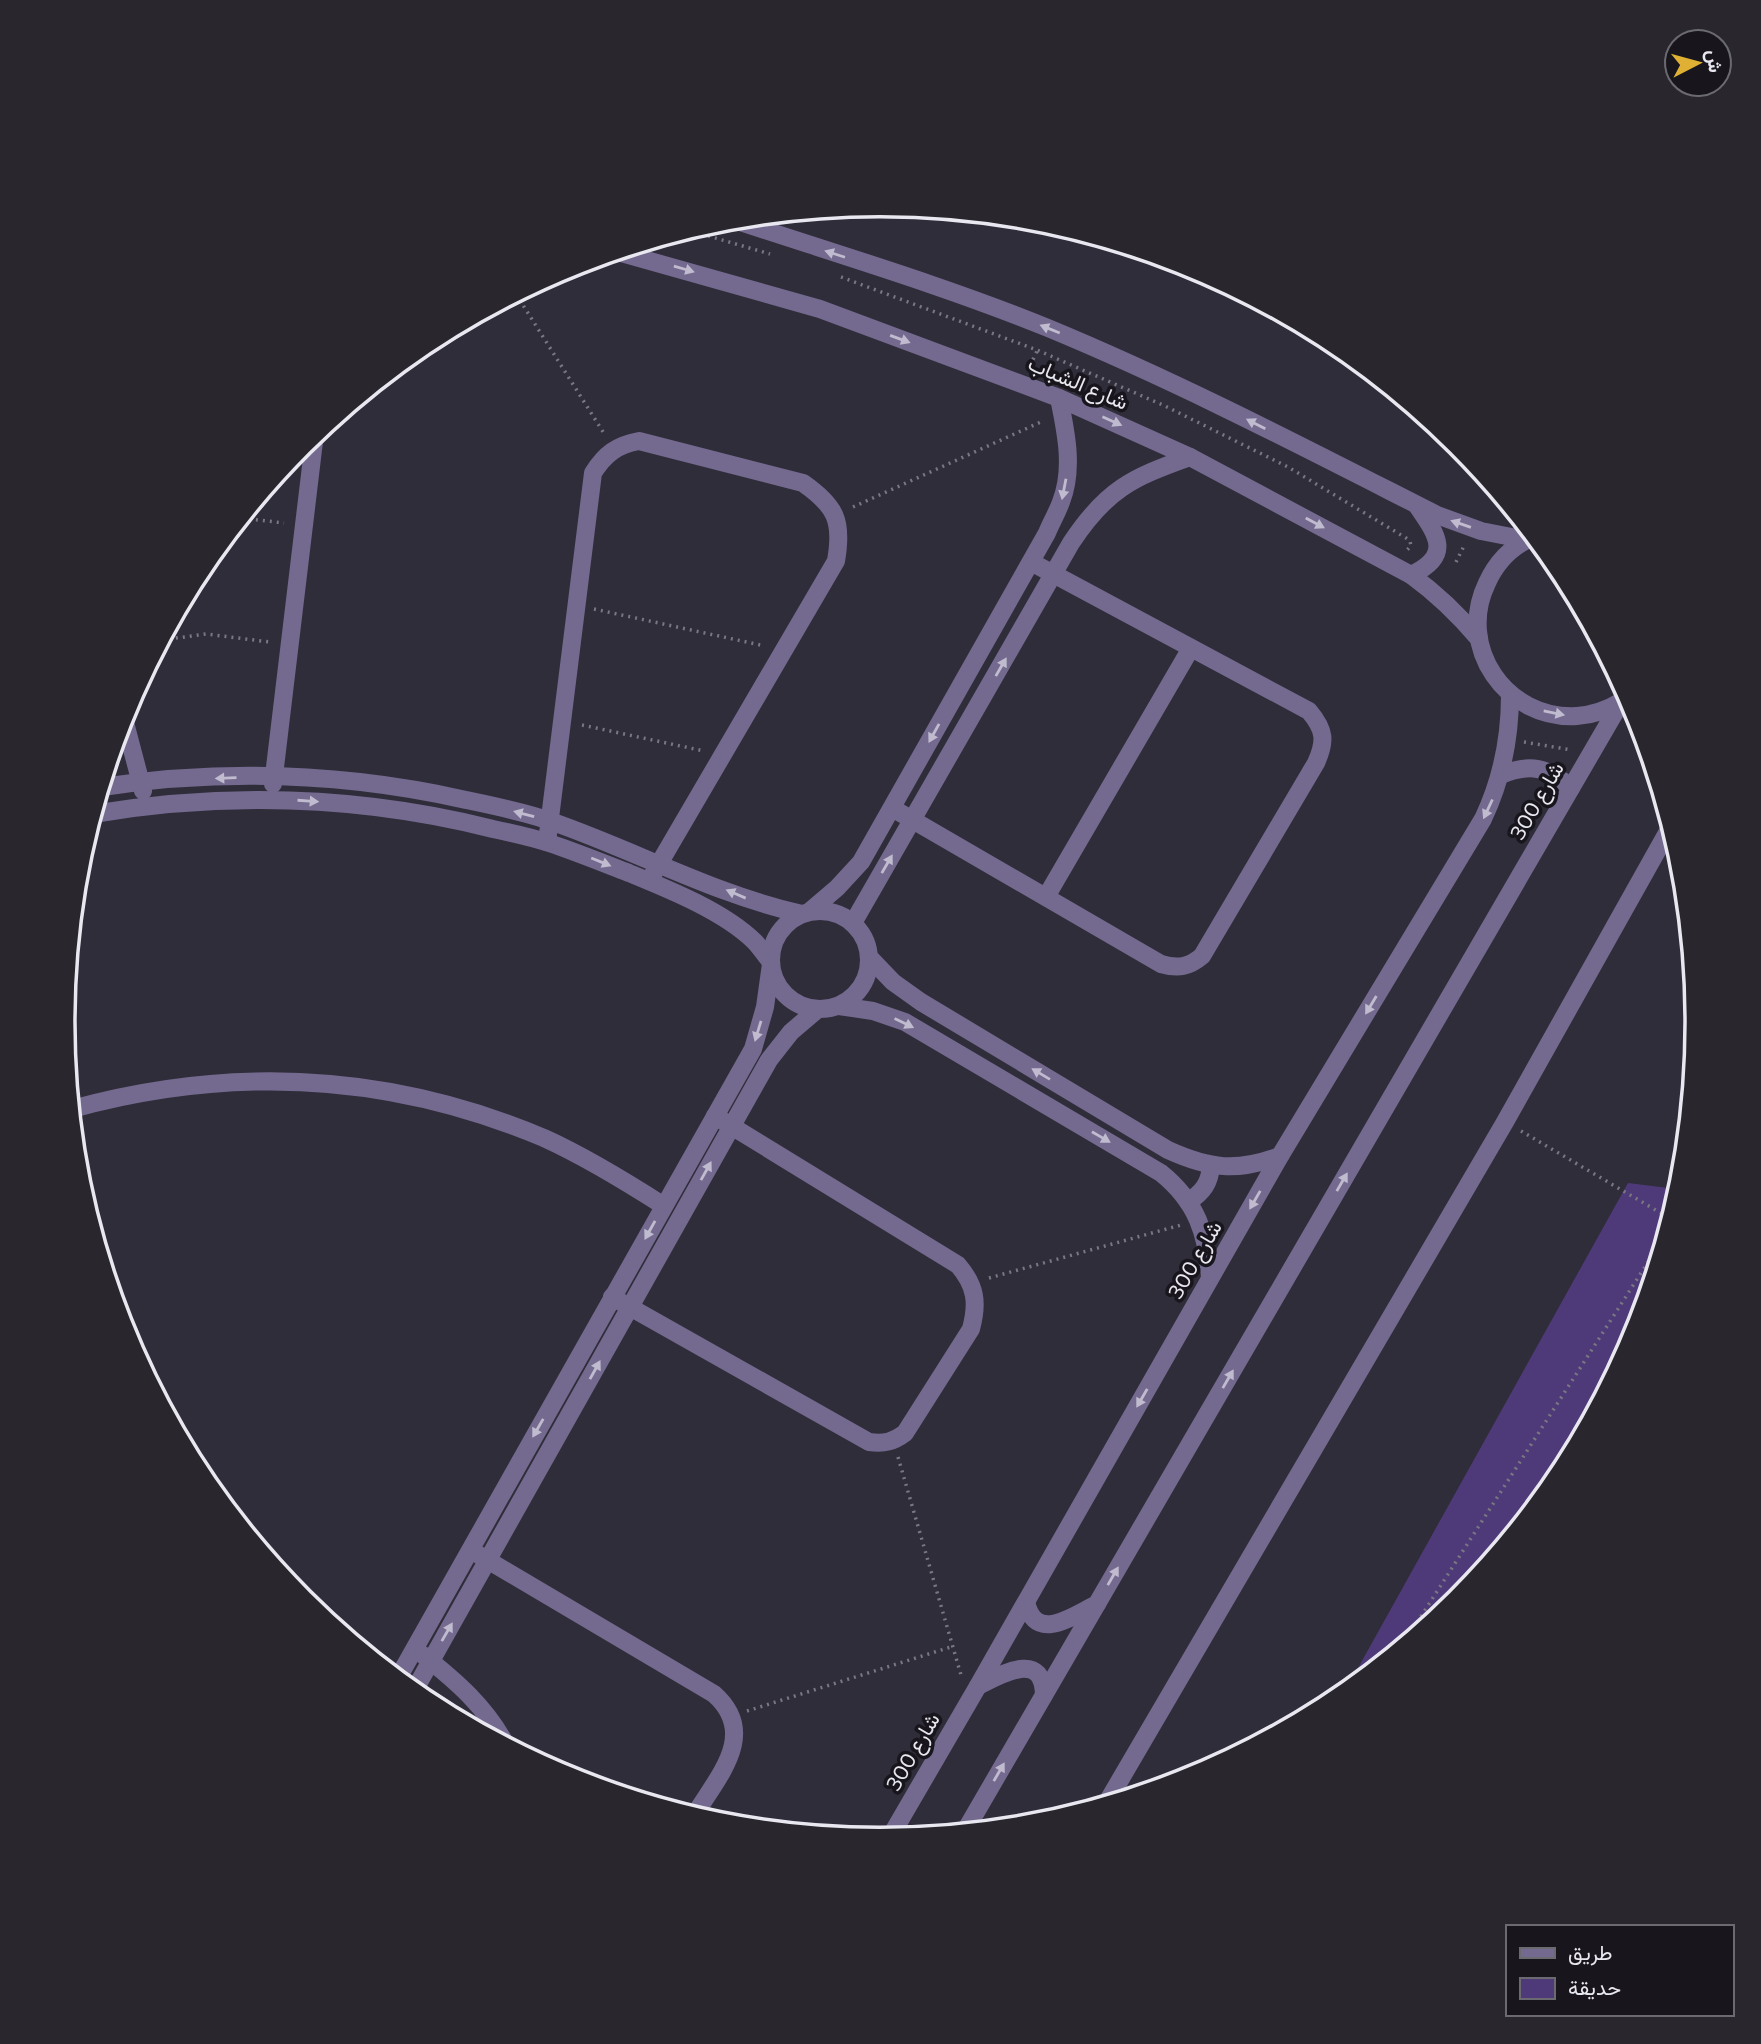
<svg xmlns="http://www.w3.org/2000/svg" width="1761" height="2044" font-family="Commissioner,Vazirmatn,sans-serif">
  <rect width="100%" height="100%" fill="#302d3a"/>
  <polygon fill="#4f3a79" points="1683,1179 1636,1335 1560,1477 1458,1600 1343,1695 1628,1183 1676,1189"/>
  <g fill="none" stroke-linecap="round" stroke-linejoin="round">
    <g stroke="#797782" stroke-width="3.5" stroke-dasharray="2 5" stroke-linecap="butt">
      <polyline points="688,230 770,254"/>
      <polyline points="841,277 1037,350 1165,406 1288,467 1406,538 1410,541 1411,546 1407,550"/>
      <polyline points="516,294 605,435"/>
      <polyline points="1030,366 1037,351"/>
      <polyline points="853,507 1043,421"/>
      <polyline points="242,518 284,523"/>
      <polyline points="1456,562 1465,544"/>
      <polyline points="594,609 765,646"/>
      <polyline points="162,640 206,634 270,642"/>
      <polyline points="582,725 704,751"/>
      <polyline points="1524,742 1572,750"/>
      <polyline points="1521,1131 1671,1219"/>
      <polyline points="989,1278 1181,1225"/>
      <polyline points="898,1457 961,1675"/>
      <polyline points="1402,1646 1666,1234"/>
      <polyline points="747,1711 954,1646"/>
    </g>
    <g stroke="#746a8f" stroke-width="18">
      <polyline points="123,715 143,791"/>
      <polyline points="273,784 315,433"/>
      <path d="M102 787C222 769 346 773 466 800 495 806 525 812 553 822 636 851 716 895 802 914"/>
      <path d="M892 808 1161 964C1178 969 1189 967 1202 956L1316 763C1326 741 1325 730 1309 711L1031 562"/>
      <path d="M93 814C226 792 362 796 493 829 512 833 531 837 549 843 576 852 603 863 629 873 668 889 723 911 754 941 760 947 765 955 771 962"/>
      <path d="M547 842 593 473C605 454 617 445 639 441L803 483C836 506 843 521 836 561L649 881"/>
      <polyline points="1046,897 1191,648"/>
      <circle cx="820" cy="960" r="49"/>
      <path d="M810 911 837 888 861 862 1047 533C1051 523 1057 513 1061 502 1074 469 1066 432 1059 398"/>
      <path d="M853 923 1071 543C1106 490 1131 478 1190 457"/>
      <path d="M869 957 893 982 921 1002 1168 1150C1210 1169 1237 1172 1280 1156"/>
      <path d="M839 1006 873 1011 905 1022 1161 1173C1197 1202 1207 1234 1210 1278"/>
      <path d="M72 1109C232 1065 390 1073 544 1138 586 1157 625 1181 664 1206"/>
      <path d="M1188 1202C1203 1192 1210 1183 1211 1165"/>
      <path d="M612 1297 869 1442C884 1444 893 1442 905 1433L971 1329C978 1303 976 1286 958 1265L715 1116"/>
      <path d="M479 1555 714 1694C759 1734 718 1776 694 1816"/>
      <path d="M423 1655C456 1681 486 1707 506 1745"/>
      <polyline points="398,1678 753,1049 765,1007 771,964"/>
      <polyline points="414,1691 769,1060 791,1032 818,1009"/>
      <polyline points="1106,1804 1505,1122 1671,826"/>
    </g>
    <g stroke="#746a8f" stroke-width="18">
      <path d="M731 219C837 254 945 286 1048 328 1181 383 1309 450 1437 515L1481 531 1527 540"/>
      <path d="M618 252 820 309 1059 398 1190 457 1411 575C1437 594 1458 614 1479 639"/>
      <path d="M1531 538C1511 547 1496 563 1487 583 1456 647 1506 720 1577 716 1593 715 1609 709 1622 701"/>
      <path d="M1411 575C1452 556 1438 536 1418 507"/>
      <path d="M1501 775C1529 763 1549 767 1571 788"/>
      <path d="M1026 1602C1036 1644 1072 1616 1097 1604"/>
      <path d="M978 1686C1001 1675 1043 1649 1044 1695"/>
      <polyline points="965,1831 1621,702"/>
      <path d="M889 1839 978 1686 1280 1156 1483 819C1502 779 1510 740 1510 695"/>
    </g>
  </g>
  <defs><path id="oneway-solid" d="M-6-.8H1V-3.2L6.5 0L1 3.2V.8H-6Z" transform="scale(1.75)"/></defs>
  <g fill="#c0bbce">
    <use href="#oneway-solid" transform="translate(835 254) rotate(-162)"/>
    <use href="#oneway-solid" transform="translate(684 269) rotate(16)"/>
    <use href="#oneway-solid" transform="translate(1050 329) rotate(-158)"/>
    <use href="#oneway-solid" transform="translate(900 339) rotate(20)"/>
    <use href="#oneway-solid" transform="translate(1112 421) rotate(24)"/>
    <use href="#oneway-solid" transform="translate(1256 424) rotate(-153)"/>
    <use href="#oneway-solid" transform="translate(1064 489) rotate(101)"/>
    <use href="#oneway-solid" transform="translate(1315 523) rotate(28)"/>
    <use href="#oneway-solid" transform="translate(1461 524) rotate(-161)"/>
    <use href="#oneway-solid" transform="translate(1001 667) rotate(-60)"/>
    <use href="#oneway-solid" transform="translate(1554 713) rotate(11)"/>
    <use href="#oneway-solid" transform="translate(934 733) rotate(119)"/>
    <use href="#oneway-solid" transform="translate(226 778) rotate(178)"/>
    <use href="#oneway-solid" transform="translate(308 801) rotate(4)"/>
    <use href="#oneway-solid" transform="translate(1488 809) rotate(115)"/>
    <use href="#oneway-solid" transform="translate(524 814) rotate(-165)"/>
    <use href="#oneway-solid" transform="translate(601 862) rotate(22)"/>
    <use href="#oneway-solid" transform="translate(887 864) rotate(-60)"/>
    <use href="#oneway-solid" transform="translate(736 894) rotate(-157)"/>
    <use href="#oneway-solid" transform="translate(1371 1005) rotate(121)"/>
    <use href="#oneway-solid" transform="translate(904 1023) rotate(26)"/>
    <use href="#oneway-solid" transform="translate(758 1031) rotate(107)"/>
    <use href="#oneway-solid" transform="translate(1041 1074) rotate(-149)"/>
    <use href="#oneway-solid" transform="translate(1101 1137) rotate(30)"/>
    <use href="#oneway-solid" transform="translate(706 1171) rotate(-61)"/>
    <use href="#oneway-solid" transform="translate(1342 1182) rotate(-60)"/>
    <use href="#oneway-solid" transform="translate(1255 1200) rotate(120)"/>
    <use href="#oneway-solid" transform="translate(650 1230) rotate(119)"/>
    <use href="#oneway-solid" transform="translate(595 1370) rotate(-61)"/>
    <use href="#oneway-solid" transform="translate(1228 1379) rotate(-60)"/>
    <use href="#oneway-solid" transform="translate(1142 1398) rotate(120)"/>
    <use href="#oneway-solid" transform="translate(538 1428) rotate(120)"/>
    <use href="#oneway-solid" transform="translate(1113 1576) rotate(-60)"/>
    <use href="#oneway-solid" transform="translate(447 1632) rotate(-60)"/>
    <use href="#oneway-solid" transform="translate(999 1772) rotate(-60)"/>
  </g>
  <g text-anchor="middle" stroke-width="7" stroke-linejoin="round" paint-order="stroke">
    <g font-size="21" fill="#e9e7f0" stroke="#18161c">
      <text transform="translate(1078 383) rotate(23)" y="7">شارع الشباب</text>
      <text transform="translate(1537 801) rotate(-60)" y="7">شارع 300</text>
      <text transform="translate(1195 1260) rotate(-60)" y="7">شارع 300</text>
      <text transform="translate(913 1752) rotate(-60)" y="7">شارع 300</text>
    </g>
  </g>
  <path d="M0 0H1761V2044H0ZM75 1022a805 805 0 1 1 1610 0a805 805 0 1 1-1610 0Z" fill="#29272d" fill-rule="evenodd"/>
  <path fill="none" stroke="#e9e7f0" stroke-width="3.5" d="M75 1022a805 805 0 1 1 1610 0a805 805 0 1 1-1610 0Z"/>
  <rect x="1506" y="1925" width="228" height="91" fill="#18161c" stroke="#6c6a71" stroke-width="2"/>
  <rect x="1520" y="1948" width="35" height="10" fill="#746a8f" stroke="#6c6a71" stroke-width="2"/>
  <text x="1568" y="1960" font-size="21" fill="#e9e7f0">طريق</text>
  <rect x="1520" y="1978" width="35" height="21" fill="#4f3a79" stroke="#6c6a71" stroke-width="2"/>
  <text x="1568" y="1995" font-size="21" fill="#e9e7f0">حديقة</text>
  <g transform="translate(1698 63) rotate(84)"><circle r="33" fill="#18161c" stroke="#6c6a71" stroke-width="2"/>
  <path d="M0-5L12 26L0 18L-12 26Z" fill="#dfb034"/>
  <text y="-10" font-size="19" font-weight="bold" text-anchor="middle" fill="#e9e7f0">ش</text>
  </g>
</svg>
